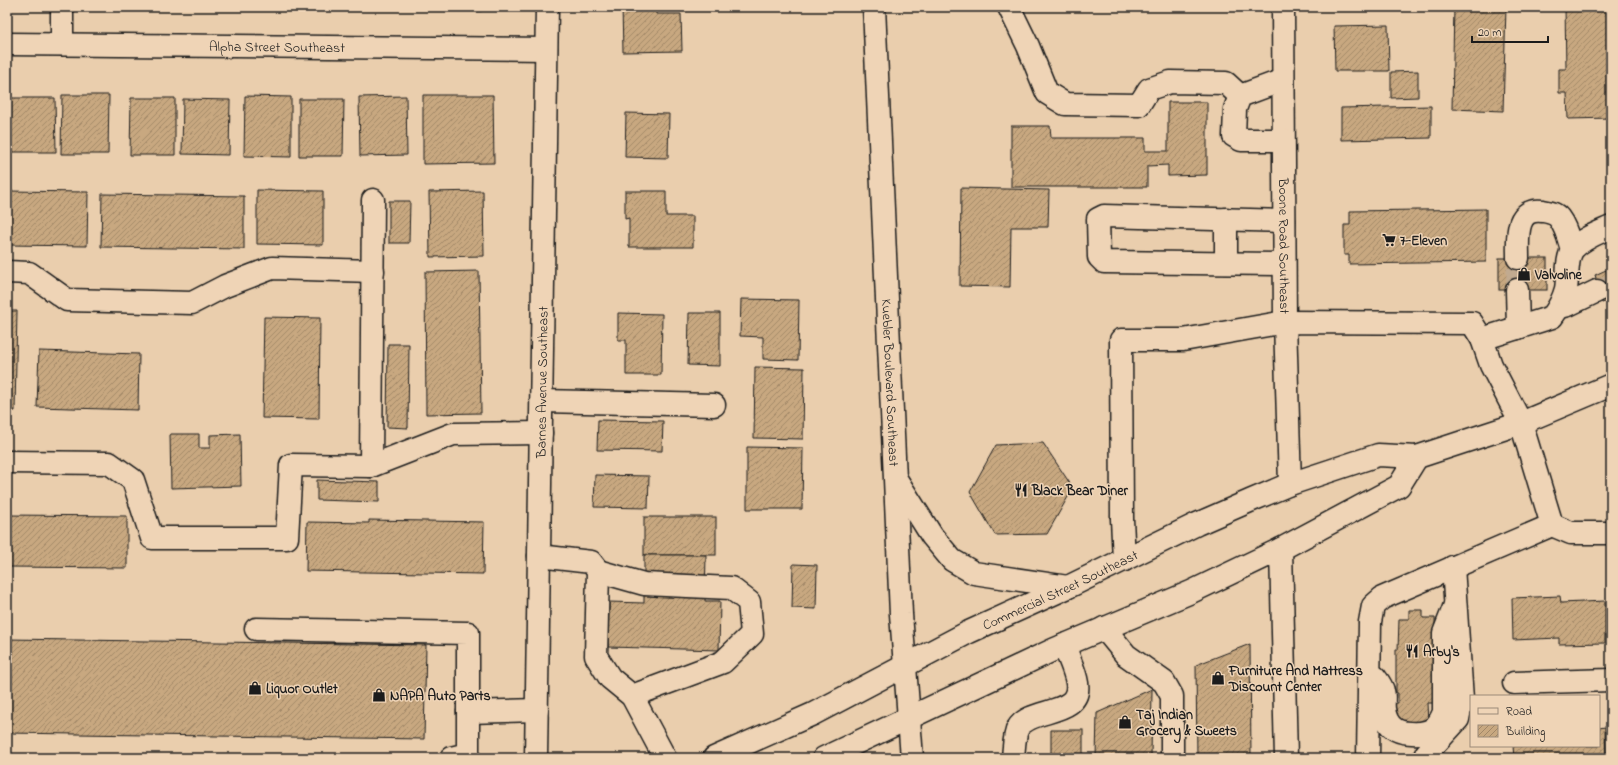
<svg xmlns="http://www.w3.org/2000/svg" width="1618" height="765" font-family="'Indie Flower',sans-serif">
  <defs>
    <pattern id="building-hatch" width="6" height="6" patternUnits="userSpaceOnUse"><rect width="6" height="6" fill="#c8a880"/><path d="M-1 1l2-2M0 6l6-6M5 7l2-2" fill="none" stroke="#a28868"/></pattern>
  </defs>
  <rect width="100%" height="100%" fill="#eacead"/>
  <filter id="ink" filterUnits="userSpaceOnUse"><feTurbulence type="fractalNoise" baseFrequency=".025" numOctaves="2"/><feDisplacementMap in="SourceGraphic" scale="8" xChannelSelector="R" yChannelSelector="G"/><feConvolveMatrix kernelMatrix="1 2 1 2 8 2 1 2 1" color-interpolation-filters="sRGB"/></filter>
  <g filter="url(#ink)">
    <g fill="url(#building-hatch)" stroke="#1c1c1c">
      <rect x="446" y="7" width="35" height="4"/>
      <polygon points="622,7 656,7 656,14 681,14 682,51 623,52"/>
      <polygon points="1454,7 1506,7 1503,111 1452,109"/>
      <polygon points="1565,7 1611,7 1611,118 1568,119 1567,93 1559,93 1559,69 1566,69"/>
      <polygon points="1388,25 1389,71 1335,71 1334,26"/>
      <polygon points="1418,71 1418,97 1391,98 1391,72"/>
      <polygon points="62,95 109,95 108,154 61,154"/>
      <polygon points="423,95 493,95 494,163 423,164"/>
      <polygon points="245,96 291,97 291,157 244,156"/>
      <polygon points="406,96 407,155 360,156 359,97"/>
      <polygon points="7,98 55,98 56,152 8,152"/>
      <polygon points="131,98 175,98 175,155 130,155"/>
      <polygon points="183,99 230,100 229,155 182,154"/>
      <polygon points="299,99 344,99 343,156 299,156"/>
      <polygon points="1168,102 1207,102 1207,175 1168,176 1168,165 1147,166 1147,187 1011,187 1011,126 1050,126 1051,138 1145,138 1145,151 1168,151"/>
      <polygon points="1431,106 1431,138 1341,140 1341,108"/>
      <polygon points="626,113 669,114 668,158 625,157"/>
      <polygon points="961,188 1049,190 1048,227 1011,227 1010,287 960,286"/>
      <polygon points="257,190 323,191 323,245 257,244"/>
      <polygon points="7,191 88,192 87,246 7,245"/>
      <polygon points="483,191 484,256 430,257 429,192"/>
      <polygon points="625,191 666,191 666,216 693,216 693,247 629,247 629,218 625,219"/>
      <polygon points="102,194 244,196 244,249 101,247"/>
      <polygon points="389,201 410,201 409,243 389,243"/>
      <polygon points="1486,209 1486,262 1349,264 1349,255 1344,255 1344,225 1350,225 1350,211"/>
      <rect x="1499" y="258" width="48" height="32"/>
      <polygon points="1606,270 1608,273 1611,272 1611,302 1607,304 1605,302 1602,303 1592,280 1596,278 1595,275"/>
      <polygon points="479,271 481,413 426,414 425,272"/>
      <polygon points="741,299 799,300 798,360 763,359 763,337 740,336"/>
      <polygon points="7,311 17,311 15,411 7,410"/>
      <polygon points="618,313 662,314 661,375 626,375 626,340 618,340"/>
      <polygon points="689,313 720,313 720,366 688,365"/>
      <polygon points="264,317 320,318 319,419 262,418"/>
      <polygon points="388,344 409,344 408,428 387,427"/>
      <polygon points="39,351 139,354 138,410 37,407"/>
      <polygon points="755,367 804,368 803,439 754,438"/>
      <polygon points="598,420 663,421 662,451 597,450"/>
      <polygon points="170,434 199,434 199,448 210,448 210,435 240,434 241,486 171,488"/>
      <polygon points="1043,443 1073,488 1047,534 995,535 970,492 996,445"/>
      <polygon points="747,447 803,448 802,509 747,509"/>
      <polygon points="1611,463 1611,487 1608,487 1608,465"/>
      <polygon points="595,475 649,476 648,508 594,507"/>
      <polygon points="317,480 379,482 379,502 317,500"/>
      <polygon points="7,515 127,516 127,568 7,567"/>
      <rect x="644" y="517" width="72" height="38"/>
      <polygon points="369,520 484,522 483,574 306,571 307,522 369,523"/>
      <polygon points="644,555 706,555 705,601 720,601 719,650 608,647 609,602 644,603"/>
      <polygon points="793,564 817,565 816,609 792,608"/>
      <polygon points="1560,596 1561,603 1605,601 1605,643 1559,644 1559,638 1513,640 1512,598"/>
      <polygon points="1409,610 1423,610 1423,618 1435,618 1436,703 1427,703 1428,722 1395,722 1395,703 1398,703 1398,693 1396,693 1396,650 1398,650 1399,619 1409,619"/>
      <polygon points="7,639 426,645 424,739 7,733"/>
      <polygon points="1250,644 1251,758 1197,758 1196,665"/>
      <polygon points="1152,689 1151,758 1096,758 1097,713"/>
      <polygon points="1605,727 1606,758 1514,758 1513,746 1599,746 1599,728"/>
      <rect x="1051" y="730" width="32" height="28"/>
    </g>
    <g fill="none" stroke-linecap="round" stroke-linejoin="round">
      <g stroke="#c1aa90" stroke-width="22" stroke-dasharray="22 11" stroke-linecap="butt">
        <polyline points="1517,290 1518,258"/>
        <polyline points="1597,291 1611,285"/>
      </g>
      <g stroke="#1c1c1c" stroke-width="25">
        <g id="minor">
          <polyline points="62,7 62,44"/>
          <polyline points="1009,7 1028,46 1047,93 1065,104 1139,105 1149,89 1170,82 1226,83 1240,96"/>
          <path id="s1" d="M1283 7 1285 322 1290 484"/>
          <path id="s2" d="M7 44 546 49"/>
          <polyline points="1283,80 1240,96 1235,109 1234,136 1241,140 1283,140"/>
          <polyline points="1284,221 1104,216 1098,219 1099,257 1104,262 1284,264"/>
          <path d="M1518 258C1518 239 1514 207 1543 211 1549 212 1555 213 1559 218 1566 227 1569 240 1572 250"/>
          <polyline points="1226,263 1226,219"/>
          <polyline points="7,272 29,273 67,300 192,303 225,286 272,268 373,271"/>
          <polyline points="1517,290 1518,328"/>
          <polyline points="1560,307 1568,305 1597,291"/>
          <path d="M1482 339 1552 317C1559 308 1563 300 1566 289 1568 278 1566 258 1573 249 1583 238 1598 233 1611 227"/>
          <polyline points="542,401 714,405"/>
          <polyline points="7,462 109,463 133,480 152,538 287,538 291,465 371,466 453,434 541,433"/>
          <polyline points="371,466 373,200"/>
          <polyline points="1552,525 1571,533 1611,533"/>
          <polyline points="1281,549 1286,758"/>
          <polyline points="539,556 591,562 598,571 596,656 610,678 632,696 665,758"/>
          <polyline points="1124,560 1122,519 1121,340 1183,340 1285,322 1472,323 1482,339 1491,365 1521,423 1552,525 1382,598 1373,606 1370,622 1368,758"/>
          <polyline points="598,571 644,584 731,588 749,602 752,634 723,662 632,696"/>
          <polyline points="1104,628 1126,655 1164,682 1172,696 1172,758"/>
          <polyline points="256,629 468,633 468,754 451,758"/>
          <path d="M1375 677C1378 681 1382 686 1383 691 1385 696 1383 703 1384 709 1387 731 1401 734 1420 733 1434 732 1439 724 1444 712V633L1455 605"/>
          <polyline points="1514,683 1611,680"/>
          <polyline points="468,712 537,710"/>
          <path id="s3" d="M536 758 547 7"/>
          <path d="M1013 758C1014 749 1014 735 1018 728 1030 707 1082 717 1077 683 1075 670 1068 657 1064 645"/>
          <polyline points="1426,758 1426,754 1458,719 1462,699 1453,567"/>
        </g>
      </g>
      <g stroke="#1c1c1c" stroke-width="25">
        <g id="major">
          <path id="s4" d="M874 7 901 614 912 758"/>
          <polyline points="896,479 932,536 952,560 974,573 1068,587"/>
          <path id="s5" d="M714 758 813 714 969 632 1068 587 1197 524 1252 500 1290 484 1378 455 1417 457 1521 423 1611 385"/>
          <polyline points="824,758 1053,650 1191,592 1281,549 1399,486 1417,457"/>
        </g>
      </g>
      <use href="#minor" stroke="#efd4b6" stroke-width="22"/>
      <use href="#major" stroke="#efd4b6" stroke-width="22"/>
    </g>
  </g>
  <defs>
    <g id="supermarket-bare" transform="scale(1.08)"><path d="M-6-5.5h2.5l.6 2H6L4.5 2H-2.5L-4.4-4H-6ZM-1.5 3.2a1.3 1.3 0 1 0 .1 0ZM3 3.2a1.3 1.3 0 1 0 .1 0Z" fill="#1c1c1c" stroke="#efd4b6" stroke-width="2.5" paint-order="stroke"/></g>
    <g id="shop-bare" transform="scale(1.08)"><path d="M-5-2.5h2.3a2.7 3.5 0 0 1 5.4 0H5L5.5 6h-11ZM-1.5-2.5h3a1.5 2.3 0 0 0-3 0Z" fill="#1c1c1c" stroke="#efd4b6" stroke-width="2.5" paint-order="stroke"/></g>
    <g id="restaurant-bare" transform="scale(1.08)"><path d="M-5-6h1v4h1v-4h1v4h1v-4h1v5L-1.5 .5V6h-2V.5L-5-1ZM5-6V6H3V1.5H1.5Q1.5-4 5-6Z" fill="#1c1c1c" stroke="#efd4b6" stroke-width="2.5" paint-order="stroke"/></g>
  </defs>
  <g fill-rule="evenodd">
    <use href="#supermarket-bare" x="1389" y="240"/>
    <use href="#shop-bare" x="1524" y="274"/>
    <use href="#restaurant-bare" x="1021" y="490"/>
    <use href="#restaurant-bare" x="1412" y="651"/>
    <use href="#shop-bare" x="1218" y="678"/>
    <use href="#shop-bare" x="255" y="688"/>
    <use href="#shop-bare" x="379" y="695"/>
    <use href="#shop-bare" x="1125" y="722"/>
  </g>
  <g text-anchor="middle" stroke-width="3" stroke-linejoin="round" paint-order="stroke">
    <g font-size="14" fill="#1c1c1c" stroke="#efd4b6">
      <text dy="5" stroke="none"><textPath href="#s2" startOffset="270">Alpha Street Southeast</textPath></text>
      <text dy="5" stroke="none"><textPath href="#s1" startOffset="239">Boone Road Southeast</textPath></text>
      <text dy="5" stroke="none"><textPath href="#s3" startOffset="376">Barnes Avenue Southeast</textPath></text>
      <text dy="5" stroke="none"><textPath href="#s4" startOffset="376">Kuebler Boulevard Southeast</textPath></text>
      <text dy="5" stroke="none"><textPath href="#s5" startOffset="385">Commercial Street Southeast</textPath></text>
    </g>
    <g font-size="14" font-weight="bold" fill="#1c1c1c" stroke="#efd4b6" text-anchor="start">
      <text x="1400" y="245">7-Eleven</text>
      <text x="1535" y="279">Valvoline</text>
      <text x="1032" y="495">Black Bear Diner</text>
      <text x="1423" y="656">Arby's</text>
      <text x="1229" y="675">Furniture And Mattress<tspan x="1229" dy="16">Discount Center</tspan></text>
      <text x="266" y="693">Liquor Outlet</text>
      <text x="390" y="700">NAPA Auto Parts</text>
      <text x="1136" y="719">Taj Indian<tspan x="1136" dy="16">Grocery &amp; Sweets</tspan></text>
    </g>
  </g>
  <rect width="1618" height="765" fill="none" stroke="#efd4b6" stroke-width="24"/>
  <rect x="12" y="12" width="1594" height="741" fill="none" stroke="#1c1c1c" stroke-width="1.5" filter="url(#ink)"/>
  <rect x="1470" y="695" width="130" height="52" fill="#efd4b6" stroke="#9b8a78"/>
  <rect x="1478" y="708" width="20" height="6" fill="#efd4b6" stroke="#9b8a78"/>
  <text x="1506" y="715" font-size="12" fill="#1c1c1c">Road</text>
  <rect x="1478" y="725" width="20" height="12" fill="url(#building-hatch)" stroke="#9b8a78"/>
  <text x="1506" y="735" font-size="12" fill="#1c1c1c">Building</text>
  <path d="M1472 36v6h76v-6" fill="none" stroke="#1c1c1c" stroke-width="2"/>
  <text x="1478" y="36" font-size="12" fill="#1c1c1c" stroke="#efd4b6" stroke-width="3" paint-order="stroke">20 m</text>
</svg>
